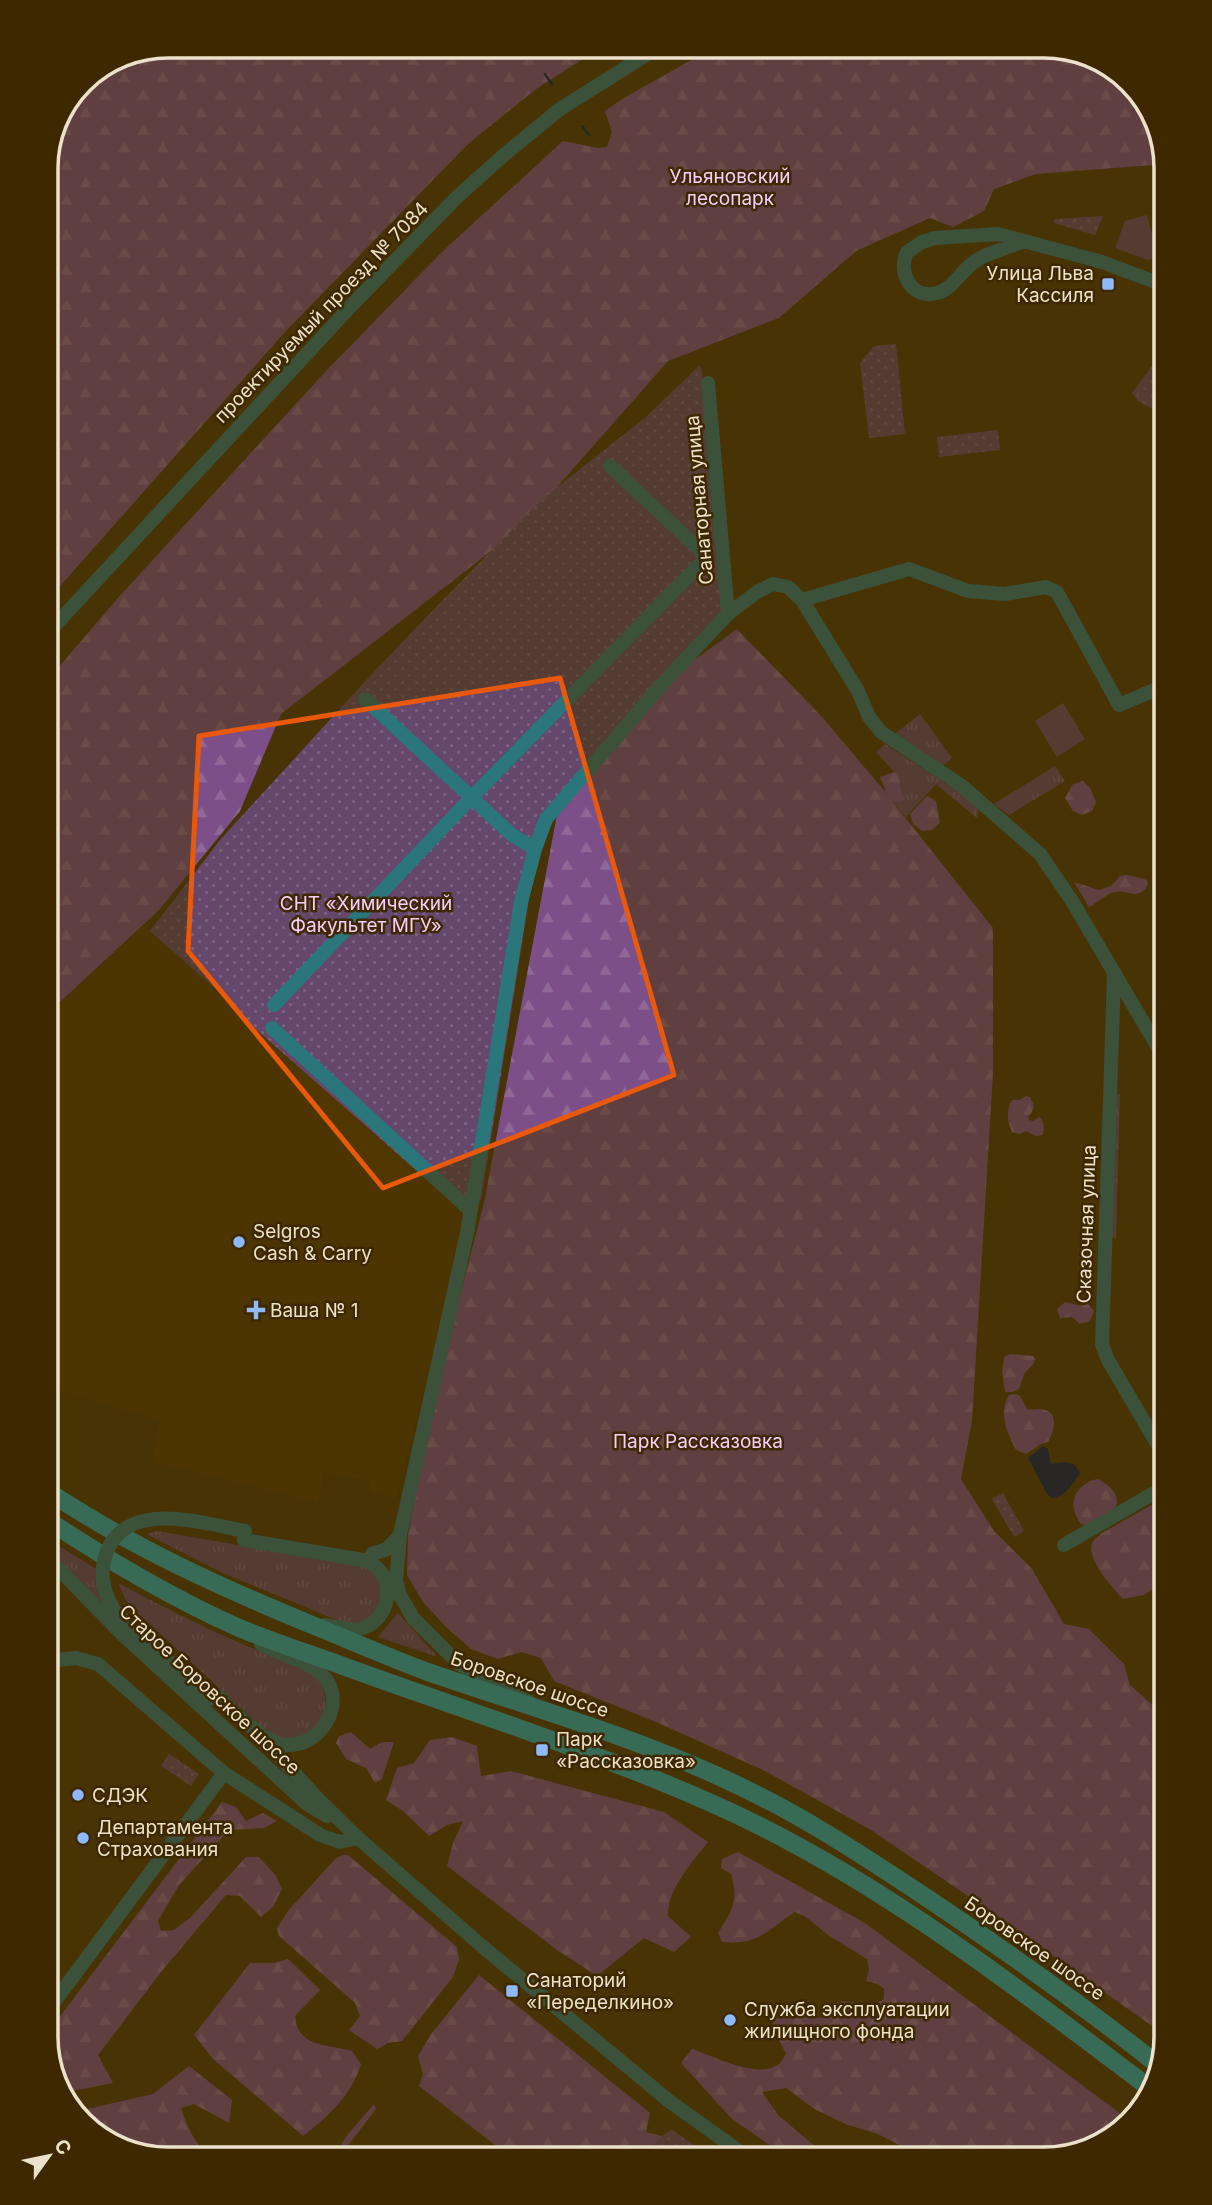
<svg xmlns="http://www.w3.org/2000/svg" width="1212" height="2205" font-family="Inter,sans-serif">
  <defs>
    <pattern id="grass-tufts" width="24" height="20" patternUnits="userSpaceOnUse" patternTransform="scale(1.75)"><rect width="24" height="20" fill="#65476b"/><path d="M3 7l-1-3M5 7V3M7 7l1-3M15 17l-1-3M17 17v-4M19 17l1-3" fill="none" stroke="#7b617f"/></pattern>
    <pattern id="forest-firs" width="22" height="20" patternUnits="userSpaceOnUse" patternTransform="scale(1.75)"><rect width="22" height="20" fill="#7d4f88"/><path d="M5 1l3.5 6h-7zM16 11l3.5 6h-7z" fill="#906897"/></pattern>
    <pattern id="park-dots" width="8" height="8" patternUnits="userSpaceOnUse" patternTransform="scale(1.75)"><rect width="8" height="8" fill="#65476b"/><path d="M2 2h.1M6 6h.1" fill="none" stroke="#7b617f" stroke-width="1.8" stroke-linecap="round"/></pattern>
  </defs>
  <rect width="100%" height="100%" fill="#483306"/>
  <polygon fill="#503700" points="144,925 235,1005 233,1008 468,1216 396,1499 369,1492 370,1481 324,1472 318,1503 151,1462 160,1421 65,1392 46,1382 46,1017"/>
  <g fill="url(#grass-tufts)">
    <polygon points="920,714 952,758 941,767 895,736 896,733"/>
    <polygon points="885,744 969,799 979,809 977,818 936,784 906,817 884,791 898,776 876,752"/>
    <polygon points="1055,766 1065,781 1009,815 994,804"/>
    <polygon points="1120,1094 1116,1239 1111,1236 1115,1096"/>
    <path d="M157 1531 361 1566C381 1575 382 1585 382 1605L365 1623H344L223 1573 146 1534Z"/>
    <polygon points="46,1538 98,1570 117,1620 46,1546"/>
    <path d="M118 1583C159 1605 201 1626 244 1645 261 1652 295 1661 309 1671 335 1688 329 1731 297 1738 286 1740 276 1735 266 1731L128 1604Z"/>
    <polygon points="398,1613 436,1655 435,1656 378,1637"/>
  </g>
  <g fill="url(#forest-firs)">
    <polygon points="1053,46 1118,70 1157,120 1166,164 1036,174 994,189 984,211 953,227 930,218 856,251 779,318 668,361 521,528 281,714 240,811 159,910 46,1015 46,682 117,599 326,371 442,252 563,141 598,148 607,147 612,132 605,111 622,99 711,49"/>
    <polygon points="597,50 536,89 468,144 285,332 46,602 46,160 81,81 121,55"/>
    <polygon points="737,629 823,718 887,794 880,777 894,772 899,773 900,788 905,798 901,802 892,801 993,928 993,1073 972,1421 961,1479 994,1531 1032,1569 1064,1624 1089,1629 1124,1664 1130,1685 1166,1717 1166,2036 996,1915 871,1830 765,1771 656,1722 554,1681 541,1658 521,1652 498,1659 471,1649 445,1626 423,1602 407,1575 408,1534 440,1373 484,1203 557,815 668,686 693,661"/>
    <polygon points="1083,781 1090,788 1096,802 1092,811 1082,815 1073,811 1065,798 1073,784"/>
    <polygon points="927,796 936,801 940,823 932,830 922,831 913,824 910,814"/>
    <path d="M1128 875 1147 880 1148 885C1136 902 1129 889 1116 892 1106 893 1098 903 1089 907L1074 882 1099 890 1111 886 1120 876Z"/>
    <path d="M1026 1096 1030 1097C1035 1106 1035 1109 1028 1117L1029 1120 1033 1121 1039 1117C1045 1122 1044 1128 1043 1135L1036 1136 1026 1131 1019 1134 1012 1132C1007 1122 1006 1109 1012 1100H1019Z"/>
    <polygon points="1065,1302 1081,1306 1088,1304 1094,1311 1090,1321 1080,1324 1072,1317 1060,1318 1057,1309"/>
    <polygon points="1010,1354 1033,1356 1035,1359 1034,1363 1024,1374 1019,1389 1012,1392 1005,1392 1002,1372 1004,1357"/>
    <path d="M1016 1394 1020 1396 1027 1409C1031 1410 1035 1409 1039 1409 1060 1410 1055 1429 1048 1442L1041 1444 1026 1454 1016 1450C1007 1432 998 1414 1009 1395Z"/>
    <path d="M1098 1479C1108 1485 1120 1493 1116 1507L1086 1525 1081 1524C1066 1505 1074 1484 1098 1479Z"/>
    <path d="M1162 1499 1166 1502V1580L1144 1595 1123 1599C1113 1588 1084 1558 1093 1541 1094 1540 1101 1534 1102 1533Z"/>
    <polygon points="351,1732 370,1749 382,1742 394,1742 382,1779 375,1783 366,1768 346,1759 336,1743 339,1736"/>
    <path d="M452 1737 477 1746 481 1776 511 1771 664 1812 708 1842C692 1863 667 1889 668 1916L691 1937 674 1952 644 1938 597 1976 557 1950 447 1866 453 1843 463 1821 447 1825 429 1836 403 1811 386 1800 397 1768 414 1763 430 1740Z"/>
    <polygon points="222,1802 236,1807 246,1821 263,1813 277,1821 264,1828 229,1830 179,1885 158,1921 161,1931 174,1930 190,1918 246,1857 259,1857 276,1876 282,1889 273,1907 261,1917 240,1896 226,1895 161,1972 98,2055 113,2083 62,2093 55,2085 46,2035"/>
    <path d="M738 1852 865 1923 1129 2120 1092 2150 1045 2159H921L909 2150 878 2134 848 2125 816 2110 786 2088 762 2092 778 2115 830 2159H790L732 2119 681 2063 692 2049C713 2056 759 2080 779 2064 782 2061 784 2057 786 2054L774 2030 772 2019 779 2012C799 2019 817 2019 838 2016L835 2003C853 1997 867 2011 884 1999V1989L878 1984 866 1981 869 1970 867 1959 828 1935 806 1917 795 1912C765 1931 761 1945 722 1942L718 1933C732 1911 739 1901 731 1874L721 1868 722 1859Z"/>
    <polygon points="343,1855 348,1855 457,1947 459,1959 453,1977 402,2041 388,2043 377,2049 349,2030 360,2016 355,2003 279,1936 277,1928 288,1911 336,1858"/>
    <path d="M288 1959 320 1990 295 2016C298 2048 327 2044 352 2051L361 2064C352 2095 328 2117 303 2136L213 2059 194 2035 250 1963H273Z"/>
    <polygon points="479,1975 650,2113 646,2132 662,2136 672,2130 714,2159 513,2159 419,2086 423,2074 418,2056 431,2034"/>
    <path d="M189 2066 232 2100 229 2123 194 2104 181 2108C187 2128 196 2144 211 2159H160L99 2139 80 2115 87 2109 153 2094Z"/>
    <polygon points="374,2104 376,2109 346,2148 351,2159 331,2159 349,2133"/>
  </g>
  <g fill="url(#park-dots)">
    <polygon points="1103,216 1095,235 1054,223 1054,219"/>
    <polygon points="896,344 905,434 869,438 860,363 874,346"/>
    <polygon points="1158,358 1166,362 1166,416 1138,401 1132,393"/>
    <polygon points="700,365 705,388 723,612 541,823 481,1200 468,1216 232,1008 234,1005 150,931 220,840 369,677 442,601 541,500 647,416"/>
    <polygon points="998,430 1000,450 939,457 937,437"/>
    <polygon points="1003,1493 1024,1531 1014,1537 992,1499"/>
    <polygon points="169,1754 199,1774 191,1786 161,1766"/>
    <polygon points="672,2130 677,2134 714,2159 640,2159 662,2136"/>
  </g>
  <g fill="#65476b">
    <polygon points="1147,215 1158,257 1147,260 1115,248 1125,221"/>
    <polygon points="1063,703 1085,739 1057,757 1035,721"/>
  </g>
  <path fill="#001a4e" d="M1043 1446 1048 1449 1051 1464C1063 1462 1075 1459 1080 1474 1071 1485 1066 1497 1051 1498L1047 1494 1028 1458Z"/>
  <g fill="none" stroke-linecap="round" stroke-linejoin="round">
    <g stroke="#001a4e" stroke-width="2.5">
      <polyline points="545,74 552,84"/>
      <polyline points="582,126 589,135"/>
    </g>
    <g stroke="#2b767a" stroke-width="14">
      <path d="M1024 241C1008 248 988 252 974 262 961 271 953 289 937 293 912 300 897 273 907 252L922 242 935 238 998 234 1102 262 1166 286"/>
      <polyline points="708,383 728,614"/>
      <polyline points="802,600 909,569 968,591 1005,594 1046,587 1057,592 1119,705 1166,685"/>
      <polyline points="46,635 351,306 457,197 505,154 560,109 654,50"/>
      <polyline points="365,699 512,835 535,849"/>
      <polyline points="1114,974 1102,1344 1108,1360 1166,1459"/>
      <polyline points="274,1005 472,797 704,560 701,551 610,466"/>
      <polyline points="272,1028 470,1210"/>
      <path d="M244 1540 363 1560C396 1569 395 1616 363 1628 352 1632 335 1626 324 1625"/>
      <polyline points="1064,1545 1166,1486"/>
      <polyline points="372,1554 387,1549 399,1536"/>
      <polyline points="46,1556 122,1634 307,1804 327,1816"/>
      <polyline points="46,1661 76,1658 98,1664 224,1773 320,1835 340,1842 358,1838"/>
      <path d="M215 1694C233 1710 254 1735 278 1743 318 1756 353 1699 319 1672 303 1658 279 1655 261 1644"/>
      <polyline points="529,1702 459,1664 413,1618 400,1595 396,1581 400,1535 467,1233 521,902 535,849 546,819 664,682 728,614 757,592 773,584 788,587 802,600 858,691 869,717 881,732 962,786 1040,854 1072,901 1166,1061"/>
      <polyline points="254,1728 317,1798 358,1838 483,1947 669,2101 750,2159"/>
      <polyline points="46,2013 224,1773"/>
    </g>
    <g stroke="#24afb5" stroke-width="18">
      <path d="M46 1490C131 1547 222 1588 317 1627 354 1642 390 1658 428 1672 526 1706 626 1734 720 1777 794 1810 861 1854 927 1898 1006 1951 1084 2006 1158 2065"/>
      <path d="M46 1519C106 1559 170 1597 237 1627 272 1642 308 1653 343 1666 469 1712 598 1752 720 1807 877 1878 1014 1986 1151 2089"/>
    </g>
    <path stroke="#2b767a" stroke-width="14" d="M210 1699C189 1680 167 1660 146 1641 136 1631 124 1622 115 1611 105 1597 100 1577 104 1560 121 1496 200 1523 245 1531"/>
  </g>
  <path d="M0 0H1212V2205H0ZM560 678 674 1075 383 1188 188 951 199 736Z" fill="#483306" fill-opacity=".55" fill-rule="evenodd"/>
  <path fill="none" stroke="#e8590c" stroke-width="5" stroke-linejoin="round" d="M560 678 674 1075 383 1188 188 951 199 736Z"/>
  <g fill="#8fb8fd" stroke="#3d2800" stroke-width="2.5">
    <rect x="1101" y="277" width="14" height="14" rx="3.5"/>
    <circle cx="239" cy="1242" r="7"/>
    <path d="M252.5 1299.5h7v7h7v7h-7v7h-7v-7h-7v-7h7z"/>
    <rect x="535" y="1743" width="14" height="14" rx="3.5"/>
    <circle cx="78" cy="1795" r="7"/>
    <circle cx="83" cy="1838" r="7"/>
    <rect x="505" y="1984" width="14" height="14" rx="3.5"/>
    <circle cx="730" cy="2020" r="7"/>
  </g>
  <g text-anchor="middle" stroke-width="5" stroke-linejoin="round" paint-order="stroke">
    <g font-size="19" fill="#f6cdff" stroke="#3d2800">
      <text x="730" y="183">Ульяновский<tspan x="730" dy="22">лесопарк</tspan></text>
      <text x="366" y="910">СНТ «Химический<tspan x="366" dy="22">Факультет МГУ»</tspan></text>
      <text x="698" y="1448">Парк Рассказовка</text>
    </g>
    <g font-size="19" fill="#eee1cb" stroke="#3d2800" text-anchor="start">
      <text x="1094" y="280" text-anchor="end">Улица Льва<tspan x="1094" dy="22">Кассиля</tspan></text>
      <text x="253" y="1238">Selgros<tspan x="253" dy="22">Cash &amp; Carry</tspan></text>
      <text x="270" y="1317">Ваша № 1</text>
      <text x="556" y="1746">Парк<tspan x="556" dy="22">«Рассказовка»</tspan></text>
      <text x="92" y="1802">СДЭК</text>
      <text x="97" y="1834">Департамента<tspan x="97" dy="22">Страхования</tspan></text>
      <text x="526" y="1987">Санаторий<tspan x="526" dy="22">«Переделкино»</tspan></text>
      <text x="744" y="2016">Служба эксплуатации<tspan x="744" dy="22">жилищного фонда</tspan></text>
    </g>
    <g font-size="19" fill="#eee1cb" stroke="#3d2800">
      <text transform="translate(321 312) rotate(-46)" y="7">проектируемый проезд № 7084</text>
      <text transform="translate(699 500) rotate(-95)" y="7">Санаторная улица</text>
      <text transform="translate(1086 1224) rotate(-88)" y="7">Сказочная улица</text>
      <text transform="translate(530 1684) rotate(19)" y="7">Боровское шоссе</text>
      <text transform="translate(210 1689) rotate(43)" y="7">Старое Боровское шоссе</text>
      <text transform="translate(1035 1948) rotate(35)" y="7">Боровское шоссе</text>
    </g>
  </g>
  <path d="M0 0H1212V2205H0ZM168 58H1044A110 110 0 0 1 1154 168V2037A110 110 0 0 1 1044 2147H168A110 110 0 0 1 58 2037V168A110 110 0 0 1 168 58Z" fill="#3d2800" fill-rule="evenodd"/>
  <path fill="none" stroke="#eee1cb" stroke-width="3.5" d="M168 58H1044A110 110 0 0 1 1154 168V2037A110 110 0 0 1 1044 2147H168A110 110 0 0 1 58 2037V168A110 110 0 0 1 168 58Z"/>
  <g transform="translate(49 2156) rotate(57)" stroke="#3d2800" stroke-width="5" paint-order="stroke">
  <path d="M0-5L12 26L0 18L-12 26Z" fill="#eee1cb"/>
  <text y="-10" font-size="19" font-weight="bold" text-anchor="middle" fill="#eee1cb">С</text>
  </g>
</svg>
